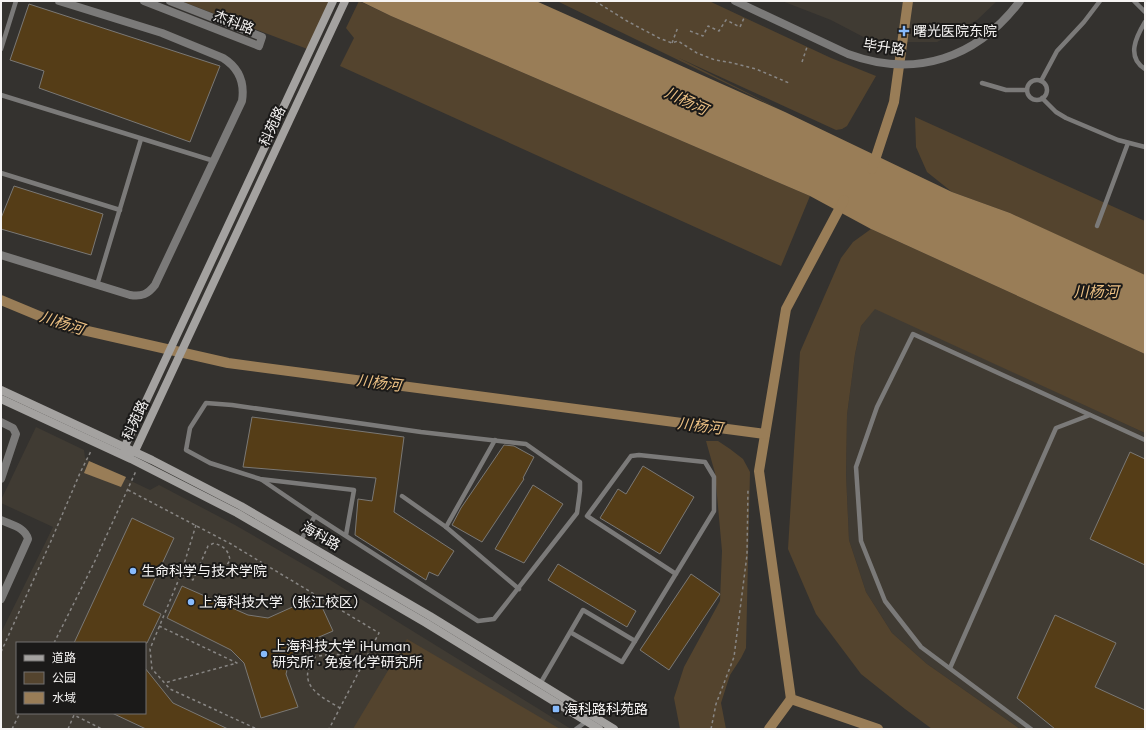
<svg xmlns="http://www.w3.org/2000/svg" width="1146" height="730" font-family="Mulish,'Noto Sans SC',sans-serif">
  <rect width="100%" height="100%" fill="#34322f"/>
  <g fill="#403b33" fill-rule="evenodd">
    <polygon points="782,1 997,1 977,20 937,42 873,42 831,20"/>
    <polygon points="875,308 1145,433 1145,729 1020,729 927,664 892,633 866,592 849,540 846,474 847,415 855,354 861,326"/>
    <path d="M36 427 84 450 85 458 89 461 150 490 159 485 235 525 322 575 571 729H1V633L53 527 1 503V500ZM17 643H145V713H17Z"/>
  </g>
  <g fill="#54442e">
    <polygon points="181,1 333,1 310,50"/>
    <polygon points="359,1 391,16 810,196 781,266 340,66 354,38 346,28"/>
    <polygon points="557,1 709,1 831,58 876,76 847,126 842,129 836,130 679,58 785,112"/>
    <polygon points="915,117 1145,221 1145,276 1010,213 952,192 927,172 916,147"/>
    <polygon points="871,229 1145,354 1145,433 875,309 861,326 855,354 847,415 846,474 849,540 866,592 892,633 927,664 1020,729 932,729 905,709 861,674 816,614 788,549 800,352 841,258 853,242"/>
    <polygon points="706,441 718,441 730,449 743,459 750,472 746,648 741,658 730,675 721,703 726,729 680,729 674,698 684,667 720,601 722,551 715,473"/>
    <polygon points="407,639 560,729 353,729"/>
  </g>
  <g fill="#997d57">
    <polygon points="360,1 536,1 785,112 952,192 1010,213 1145,275 1145,354 871,229 810,196 391,16"/>
    <polygon points="89,461 126,477 121,487 84,473"/>
  </g>
  <g fill="none" stroke-linecap="round" stroke-linejoin="round">
    <g stroke="#997d57" stroke-width="10">
      <polyline points="872,169 894,102 908,1"/>
      <polyline points="844,200 786,309 759,471 791,699 878,729"/>
      <polyline points="1,300 61,325 228,363 765,434"/>
      <polyline points="769,729 791,699"/>
    </g>
  </g>
  <g fill="#553d17" stroke="#7a7875">
    <polygon points="29,4 220,66 190,142 39,88 44,71 10,60"/>
    <polygon points="14,186 103,214 91,255 1,229 1,218"/>
    <polygon points="252,417 404,437 394,512 454,551 438,576 429,572 426,580 355,535 358,499 372,501 376,478 243,467"/>
    <polygon points="504,445 514,446 534,457 523,478 524,479 482,542 452,525 461,508"/>
    <polygon points="1130,452 1145,459 1145,565 1090,539"/>
    <polygon points="643,466 694,497 660,554 600,518 618,489 626,494"/>
    <polygon points="533,485 563,504 524,563 495,549"/>
    <polygon points="132,518 174,538 143,605 161,614 147,643 74,643"/>
    <polygon points="558,564 636,611 627,627 548,580"/>
    <polygon points="691,574 720,594 669,670 640,650"/>
    <polygon points="182,586 248,615 268,618 317,596 333,631 298,646 290,658 286,674 298,707 261,718 244,663 231,650 167,618"/>
    <polygon points="1055,615 1116,643 1095,687 1145,710 1145,729 1055,729 1017,698"/>
    <polygon points="145,668 173,703 228,729 146,729 112,713 145,713"/>
  </g>
  <g fill="none" stroke-linecap="round" stroke-linejoin="round">
    <g stroke="#888684" stroke-width="1.5" stroke-dasharray="3 3" stroke-linecap="butt">
      <polyline points="595,1 627,21 659,38 672,43 678,41 697,53 715,60 733,63 756,69 789,83"/>
      <polyline points="690,31 703,36 708,26 719,31 726,20 740,27 744,18"/>
      <polyline points="672,43 678,27"/>
      <polyline points="802,62 807,47"/>
      <polyline points="128,490 231,544 379,633 329,729"/>
      <polyline points="196,525 181,574 150,649 152,669 170,689 257,729"/>
      <path d="M181 574 193 580 208 546 214 543C224 547 228 549 230 560L225 568"/>
      <polyline points="159,626 237,663 164,683"/>
      <polyline points="54,643 94,563 136,471"/>
      <polyline points="1,652 51,541 80,473 91,451"/>
      <path d="M340 708C327 700 304 690 308 671 310 667 313 662 315 657 335 652 346 655 365 660"/>
      <polyline points="12,729 20,713"/>
      <polyline points="68,729 74,715 102,729"/>
      <polyline points="711,729 716,704 734,657 747,555 748,488"/>
    </g>
    <g stroke="#7b7a79" stroke-width="4.5">
      <polyline points="1134,1 1145,12"/>
      <path d="M1145 22C1136 37 1126 57 1145 69"/>
      <polyline points="1,49 16,1"/>
      <circle cx="1037" cy="90" r="10"/>
      <polyline points="1041,81 1057,51 1084,22 1100,1"/>
      <polyline points="982,83 1006,90 1027,90"/>
      <polyline points="1,95 214,161"/>
      <polyline points="1042,98 1056,112 1066,118 1118,140 1145,147"/>
      <polyline points="1,173 120,210"/>
      <polyline points="1097,226 1128,143"/>
      <polyline points="97,285 141,139"/>
      <polyline points="262,480 315,516"/>
      <polyline points="402,496 446,527 519,589"/>
      <polyline points="446,527 495,440"/>
      <polyline points="301,540 315,516 478,621 494,619 577,513 580,491 580,482 526,444 421,432 232,405 206,403 190,428 186,450 210,463 260,479 354,490 346,535"/>
      <polyline points="635,641 714,511 714,477 705,462 639,455 631,456 587,516 676,574"/>
      <polyline points="950,668 1056,428 1090,415"/>
      <polyline points="540,684 583,610 635,641 622,662 570,632"/>
      <polyline points="576,729 587,721"/>
      <polyline points="1031,729 921,647 885,601 861,541 856,467 877,407 913,334 1145,440"/>
    </g>
    <g stroke="#7b7a79" stroke-width="8">
      <polyline points="144,1 259,46 262,37 170,1"/>
      <path d="M735 1 848 54C916 79 977 58 1020 1"/>
      <path d="M1 255 130 295C142 297 148 294 155 285L242 101C245 82 239 68 223 58L162 33 59 1"/>
      <polyline points="1,422 13,428 16,434 1,479"/>
      <path d="M1 520C11 525 25 527 28 539L1 599"/>
    </g>
    <g stroke="#a4a2a0" stroke-width="8">
      <polyline points="1,390 152,460 241,506 430,616 614,729"/>
      <polyline points="1,399 131,459 237,513 426,623 599,729"/>
      <polyline points="125,452 125,446 333,1"/>
      <polyline points="131,453 135,451 345,1"/>
    </g>
  </g>
  <g fill="#88bbfc" stroke="#1b1a19" stroke-width="1.5">
    <path d="M902 25h4v4h4v4h-4v4h-4v-4h-4v-4h4z"/>
    <circle cx="133" cy="571" r="4"/>
    <circle cx="191" cy="602" r="4"/>
    <circle cx="264" cy="654" r="4"/>
    <rect x="552" y="705" width="8" height="8" rx="2"/>
  </g>
  <g text-anchor="middle" stroke-width="4" stroke-linejoin="round" paint-order="stroke">
    <g font-size="14" fill="#f6f4f3" stroke="#1b1a19">
      <text transform="translate(234 22) rotate(21)" y="5">杰科路</text>
      <text transform="translate(884 47) rotate(8)" y="5">毕升路</text>
      <text transform="translate(272 126) rotate(-65)" y="5">科苑路</text>
      <text transform="translate(135 420) rotate(-65)" y="5">科苑路</text>
      <text transform="translate(321 536) rotate(30)" y="5">海科路</text>
    </g>
    <g font-size="14" fill="#f6f4f3" stroke="#1b1a19" text-anchor="start">
      <text x="913" y="36">曙光医院东院</text>
      <text x="141" y="576">生命科学与技术学院</text>
      <text x="199" y="607">上海科技大学（张江校区）</text>
      <text x="272" y="651">上海科技大学 iHuman<tspan x="272" dy="16">研究所 · 免疫化学研究所</tspan></text>
      <text x="564" y="714">海科路科苑路</text>
    </g>
    <g font-size="15" font-style="italic" fill="#edc184" stroke="#1b1a19">
      <text transform="translate(686 101) rotate(25)" y="5">川杨河</text>
      <text x="1096" y="297">川杨河</text>
      <text transform="translate(62 323) rotate(18)" y="5">川杨河</text>
      <text transform="translate(379 383) rotate(7)" y="5">川杨河</text>
      <text transform="translate(700 426) rotate(7)" y="5">川杨河</text>
    </g>
  </g>
  <rect width="1146" height="730" fill="none" stroke="#f6f4f3" stroke-width="4"/>
  <rect x="16" y="642" width="130" height="72" fill="#1b1a19" stroke="#737170"/>
  <rect x="24" y="655" width="20" height="6" fill="#a4a2a0" stroke="#737170"/>
  <text x="52" y="662" font-size="12" fill="#f6f4f3">道路</text>
  <rect x="24" y="672" width="20" height="12" fill="#54442e" stroke="#737170"/>
  <text x="52" y="682" font-size="12" fill="#f6f4f3">公园</text>
  <rect x="24" y="692" width="20" height="12" fill="#997d57" stroke="#737170"/>
  <text x="52" y="702" font-size="12" fill="#f6f4f3">水域</text>
</svg>
